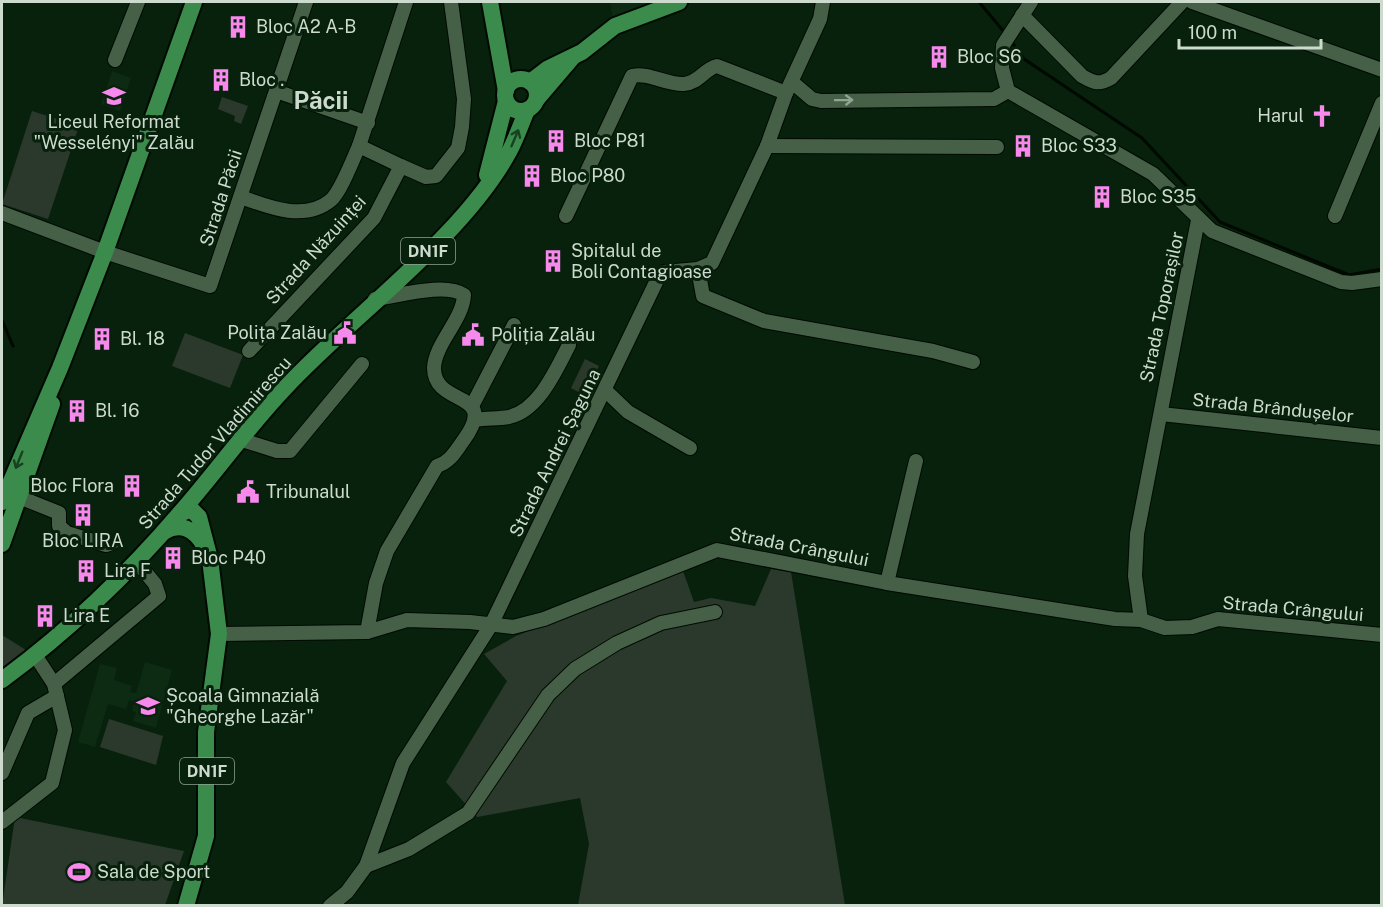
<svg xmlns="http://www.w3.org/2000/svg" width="1383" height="907" font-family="'Public Sans',sans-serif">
  <rect width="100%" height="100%" fill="#08210d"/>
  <g fill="#0c2b12">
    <polygon points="610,2 653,2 613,20"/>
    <polygon points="112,71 131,78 120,111 101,104"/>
    <polygon points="145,662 172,670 156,728 133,721 136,712 132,711 134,702 129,700 126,709 108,704 95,747 78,742 100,664 117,668 114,680 132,686 130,692 136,693"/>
  </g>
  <g fill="#2b392c">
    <polygon points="222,97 248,106 241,124 234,121 235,116 218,109"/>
    <polygon points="32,111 79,126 48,219 2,204"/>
    <polygon points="185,333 243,355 230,388 172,366"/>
    <polygon points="585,359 599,366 584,395 571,388"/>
    <polygon points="771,569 791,572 845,905 578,905 589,844 580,798 477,817 446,782 507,681 484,654 516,636 683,571 694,602 711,598 755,606"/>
    <polygon points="2,635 26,650 17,662 4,669 2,669"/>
    <polygon points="109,719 163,736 156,765 100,747"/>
    <polygon points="15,817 184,851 165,905 2,906"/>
  </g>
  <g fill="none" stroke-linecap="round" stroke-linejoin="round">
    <g stroke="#000900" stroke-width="3">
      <polyline points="979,2 1005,33"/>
      <polyline points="1011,41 1024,59 1142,138 1220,222 1349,275 1382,269"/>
      <polyline points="2,320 13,346"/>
    </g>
    <g stroke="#000a00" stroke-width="16">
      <g id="minor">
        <polyline points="1031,2 1003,45 1002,68 1008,91 1153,174 1212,231 1341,282 1352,283 1382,279"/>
        <polyline points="1192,2 1382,70"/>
        <path d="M1022 15 1082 76C1094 83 1099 85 1111 78L1182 2"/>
        <polyline points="115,60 138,2"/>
        <polyline points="792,82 812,99 821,101 994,99 1008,91"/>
        <polyline points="276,91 368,123"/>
        <polyline points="767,146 997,147"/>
        <polyline points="401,166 426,177 436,176 458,148 462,127 464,99 451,2"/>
        <path d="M241 197C268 207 305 222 331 200 341 191 353 159 359 146"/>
        <polyline points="2,213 105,252 210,286 306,2"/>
        <path d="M566 216 632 76C649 72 666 85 684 84 699 83 704 69 717 66L786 93"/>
        <polyline points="1335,216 1382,103"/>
        <polyline points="698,269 703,296 764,321 933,351 973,362"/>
        <polyline points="249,351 374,218 401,166 359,146 406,2"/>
        <polyline points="606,391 628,412 690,448"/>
        <polyline points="472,406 514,325"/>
        <polyline points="1161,414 1382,438"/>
        <path d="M475 420C486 418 498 419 509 417 539 410 556 370 569 345"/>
        <polyline points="239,439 277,451 290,451 362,364"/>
        <polyline points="19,497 59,513 59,526 67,533 106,545 112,543"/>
        <polyline points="887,583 916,461"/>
        <polyline points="1141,620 1135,576 1137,534 1198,220"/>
        <path d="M367 632 376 583 387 551 437 466C450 462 455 452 463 441 501 389 434 408 434 368 435 343 463 320 464 295 445 282 399 296 375 299"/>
        <polyline points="219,634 367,632 407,620 470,622 513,627 544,619 717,550 887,583 1115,619 1141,620 1165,628 1192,627 1218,619 1382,635"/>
        <polyline points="54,684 159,596 155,584 137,562"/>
        <polyline points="2,773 28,713 57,696"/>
        <polyline points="2,822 52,783 65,730 54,684 35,655"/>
        <polyline points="366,866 409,849 468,813 548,695 575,669 617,643 661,623 715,612"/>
        <polyline points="330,906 347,892 366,866 403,763 491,625 659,276 664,272 698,269 712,263 767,146 786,93 820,19 823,2"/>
      </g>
    </g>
    <g stroke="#000a00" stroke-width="20">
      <g id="major">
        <polyline points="490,2 506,91"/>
        <circle cx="521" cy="95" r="16"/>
        <polyline points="530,82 547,69 582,52 615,26 679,2"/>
        <polyline points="537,99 572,58"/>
        <polyline points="487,175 506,101"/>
        <polyline points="2,502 60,368 105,252 194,2"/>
        <polyline points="180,514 191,509 199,517 210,559 219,634 206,732 206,836 186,906"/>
        <path d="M164 532C180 521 196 530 204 546"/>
        <polyline points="2,544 52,404"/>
        <path d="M2 680C67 632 128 574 180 513 216 472 247 428 285 388 354 314 461 239 509 152 516 139 521 124 527 110"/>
      </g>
    </g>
    <use href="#minor" stroke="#466048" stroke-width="14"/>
    <use href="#major" stroke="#3b8c4c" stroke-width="16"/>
  </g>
  <defs><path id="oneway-shaft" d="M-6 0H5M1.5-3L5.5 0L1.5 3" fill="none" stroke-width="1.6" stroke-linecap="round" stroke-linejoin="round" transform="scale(1.5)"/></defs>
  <use stroke="#90a491" href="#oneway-shaft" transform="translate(844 100) rotate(-1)"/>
  <g stroke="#174120">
    <use href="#oneway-shaft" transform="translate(515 138) rotate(-67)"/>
    <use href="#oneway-shaft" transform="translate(19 460) rotate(112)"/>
  </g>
  <defs>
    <g id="building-bare" transform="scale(1.8)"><path d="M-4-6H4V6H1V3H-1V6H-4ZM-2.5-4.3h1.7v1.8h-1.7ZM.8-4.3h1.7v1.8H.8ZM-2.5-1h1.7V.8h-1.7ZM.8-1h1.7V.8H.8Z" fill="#f788ec" stroke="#08210d" stroke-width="2.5" paint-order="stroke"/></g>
    <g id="school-bare" transform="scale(1.8)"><path d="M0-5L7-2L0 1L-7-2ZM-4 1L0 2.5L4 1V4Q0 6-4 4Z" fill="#f788ec" stroke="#08210d" stroke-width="2.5" paint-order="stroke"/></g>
    <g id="church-bare" transform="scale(1.8)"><path d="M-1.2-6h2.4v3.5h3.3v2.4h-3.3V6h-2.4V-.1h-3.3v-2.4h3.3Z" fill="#f788ec" stroke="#08210d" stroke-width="2.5" paint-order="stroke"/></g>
    <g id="civic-bare" transform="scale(1.8)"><path d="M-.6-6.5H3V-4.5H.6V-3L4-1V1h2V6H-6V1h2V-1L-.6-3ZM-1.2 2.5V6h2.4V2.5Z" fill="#f788ec" stroke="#08210d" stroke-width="2.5" paint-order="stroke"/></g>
    <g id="stadium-bare" transform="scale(1.8)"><path d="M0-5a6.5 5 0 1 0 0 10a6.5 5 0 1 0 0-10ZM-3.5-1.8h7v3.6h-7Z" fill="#f788ec" stroke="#08210d" stroke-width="2.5" paint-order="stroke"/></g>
  </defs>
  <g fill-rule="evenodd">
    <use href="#building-bare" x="238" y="27"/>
    <use href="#building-bare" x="939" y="57"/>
    <use href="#building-bare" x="221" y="80"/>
    <use href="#school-bare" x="114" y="96"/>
    <use href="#church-bare" x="1322" y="116"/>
    <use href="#building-bare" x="556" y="141"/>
    <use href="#building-bare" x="1023" y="146"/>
    <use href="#building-bare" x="532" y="176"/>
    <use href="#building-bare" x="1102" y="197"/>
    <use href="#building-bare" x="553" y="261"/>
    <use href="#civic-bare" x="345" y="333"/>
    <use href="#civic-bare" x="473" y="335"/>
    <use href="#building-bare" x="102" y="339"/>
    <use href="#building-bare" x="77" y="411"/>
    <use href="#building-bare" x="132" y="486"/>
    <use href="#civic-bare" x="248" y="492"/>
    <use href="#building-bare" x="83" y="515"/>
    <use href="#building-bare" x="173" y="558"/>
    <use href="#building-bare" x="86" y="571"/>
    <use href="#building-bare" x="45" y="616"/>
    <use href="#school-bare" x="148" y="706"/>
    <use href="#stadium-bare" x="79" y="872"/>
  </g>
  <g text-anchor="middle" stroke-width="6" stroke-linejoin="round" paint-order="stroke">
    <g fill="#08210d" stroke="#91a393" stroke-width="1.5">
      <rect x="401" y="238" width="54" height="26" rx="4.5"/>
      <rect x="180" y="758" width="54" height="26" rx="4.5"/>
    </g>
    <g font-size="16" font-weight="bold" fill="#ccdbcd">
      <text x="428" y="257">DN1F</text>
      <text x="207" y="777">DN1F</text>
    </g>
    <g font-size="18" fill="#ccdbcd" stroke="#08210d" text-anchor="start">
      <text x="256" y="33">Bloc A2 A-B</text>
      <text x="957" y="63">Bloc S6</text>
      <text x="239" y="86">Bloc .</text>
      <text x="1304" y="122" text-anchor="end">Harul</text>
      <text x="114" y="128" text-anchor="middle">Liceul Reformat<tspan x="114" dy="21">"Wesselényi" Zalău</tspan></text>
      <text x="574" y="147">Bloc P81</text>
      <text x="1041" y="152">Bloc S33</text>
      <text x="550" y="182">Bloc P80</text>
      <text x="1120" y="203">Bloc S35</text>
      <text x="571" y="257">Spitalul de<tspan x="571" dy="21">Boli Contagioase</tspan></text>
      <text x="327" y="339" text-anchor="end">Polița Zalău</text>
      <text x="491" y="341">Poliția Zalău</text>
      <text x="120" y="345">Bl. 18</text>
      <text x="95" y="417">Bl. 16</text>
      <text x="114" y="492" text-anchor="end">Bloc Flora</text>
      <text x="266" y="498">Tribunalul</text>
      <text x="83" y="547" text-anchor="middle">Bloc LIRA</text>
      <text x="191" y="564">Bloc P40</text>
      <text x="104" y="577">Lira F</text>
      <text x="63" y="622">Lira E</text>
      <text x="166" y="702">Școala Gimnazială<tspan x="166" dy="21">"Gheorghe Lazăr"</tspan></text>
      <text x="97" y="878">Sala de Sport</text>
    </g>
    <g font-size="18" fill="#ccdbcd" stroke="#08210d">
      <text transform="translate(221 198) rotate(-72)" y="6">Strada Păcii</text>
      <text transform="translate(316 250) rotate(-48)" y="6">Strada Năzuinței</text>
      <text transform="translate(1162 307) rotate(-78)" y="6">Strada Toporașilor</text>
      <text transform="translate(1273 408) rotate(6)" y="6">Strada Brândușelor</text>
      <text transform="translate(215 443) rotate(-49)" y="6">Strada Tudor Vladimirescu</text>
      <text transform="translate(555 453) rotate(-64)" y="6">Strada Andrei Șaguna</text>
      <text transform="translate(799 547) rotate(11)" y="6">Strada Crângului</text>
      <text transform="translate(1293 609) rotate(5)" y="6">Strada Crângului</text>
    </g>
    <g font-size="24" font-weight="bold" fill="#ccdbcd" stroke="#08210d">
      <text x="321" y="109">Păcii</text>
    </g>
  </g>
  <rect width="1383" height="907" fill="none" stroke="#ccdbcd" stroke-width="6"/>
  <path d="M1179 39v9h142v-9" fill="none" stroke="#ccdbcd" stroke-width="3"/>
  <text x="1188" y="39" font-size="18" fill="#ccdbcd" stroke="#08210d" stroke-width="4.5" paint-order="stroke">100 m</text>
</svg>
